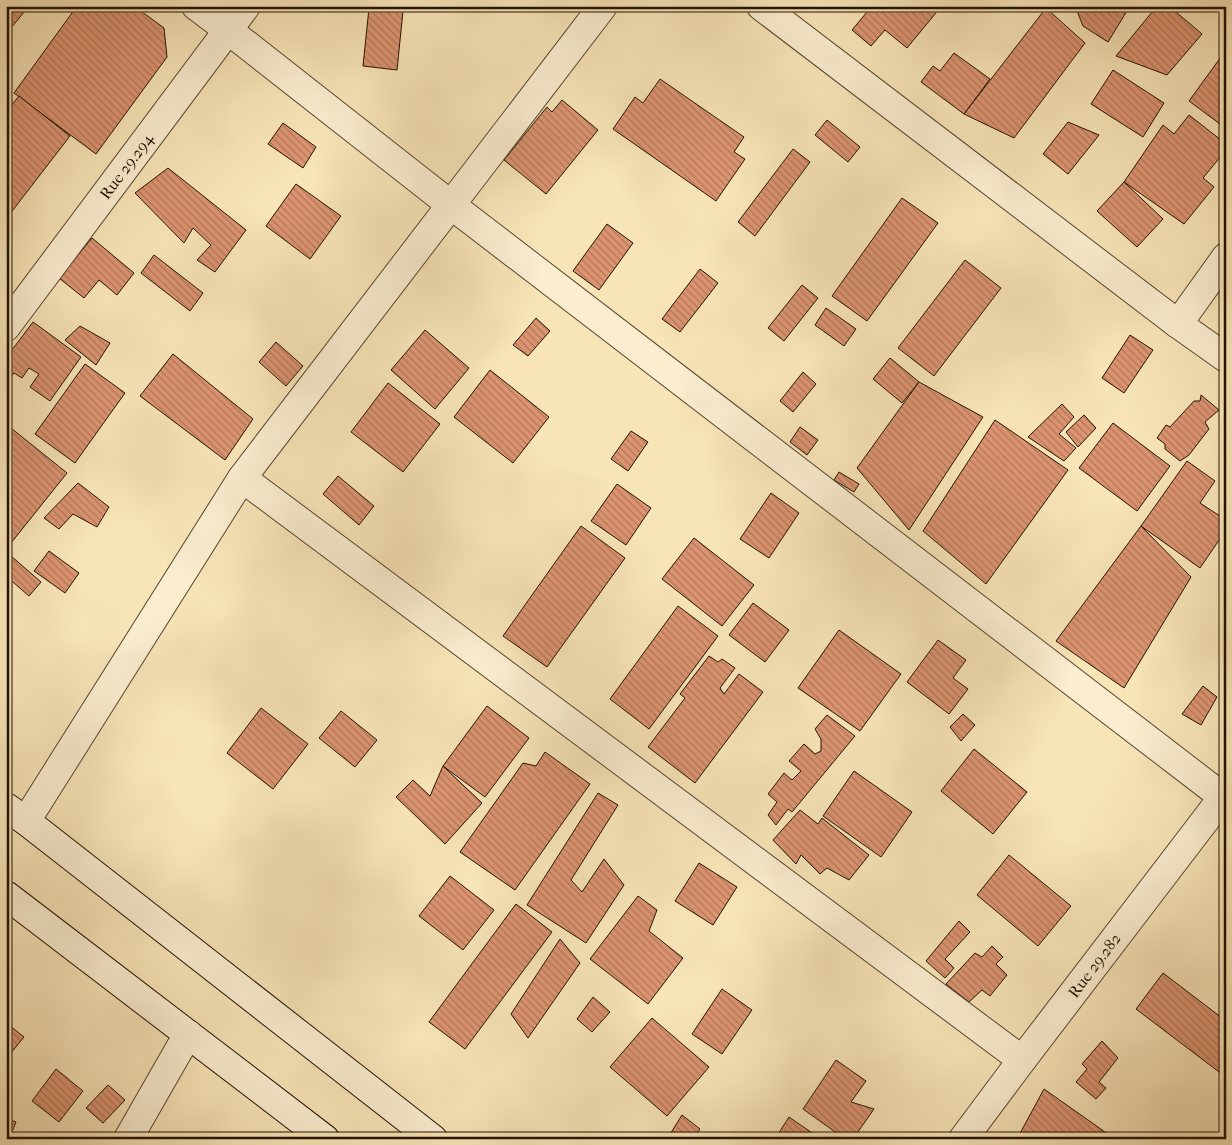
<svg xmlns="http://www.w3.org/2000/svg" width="1232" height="1145" font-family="'IM FELL French Canon',serif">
  <defs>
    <pattern id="building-back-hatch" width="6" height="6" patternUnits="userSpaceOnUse" patternTransform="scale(1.25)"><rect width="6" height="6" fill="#dc9471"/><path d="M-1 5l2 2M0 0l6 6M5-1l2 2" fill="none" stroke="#b2775a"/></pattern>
  </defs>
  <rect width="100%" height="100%" fill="#f7e4b7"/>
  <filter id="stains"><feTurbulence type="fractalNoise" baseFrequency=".004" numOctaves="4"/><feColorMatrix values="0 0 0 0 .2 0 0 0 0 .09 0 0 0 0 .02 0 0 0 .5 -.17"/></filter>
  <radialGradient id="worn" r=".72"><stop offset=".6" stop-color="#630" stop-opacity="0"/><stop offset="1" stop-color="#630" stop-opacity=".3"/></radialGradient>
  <g fill="url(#building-back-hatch)" stroke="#231201">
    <polygon points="6,6 29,6 6,34"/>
    <polygon points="77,6 134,6 164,28 167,57 96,154 14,93"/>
    <polygon points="872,6 938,6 940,8 907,48 885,30 871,46 852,30"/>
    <polygon points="1075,6 1130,6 1108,42 1083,26"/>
    <polygon points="1157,6 1169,6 1202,34 1167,75 1116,56"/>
    <polygon points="369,8 403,11 397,70 363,66"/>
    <polygon points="1046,8 1085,43 1014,138 964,114"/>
    <polygon points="1226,50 1226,115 1220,124 1189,101"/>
    <polygon points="954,53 990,79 964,114 921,82 933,66 940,71"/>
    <polygon points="1113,70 1164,103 1143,137 1091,104"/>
    <polygon points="660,79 744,137 734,152 745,159 716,201 613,129 635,97 643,103"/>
    <polygon points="19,96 70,136 6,219 6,112"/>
    <polygon points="562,100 598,130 546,194 504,160 547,107 552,112"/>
    <polygon points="1189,115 1226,144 1226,150 1203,178 1214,187 1184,224 1124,182 1163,125 1174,134"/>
    <polygon points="827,120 860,147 848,162 815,135"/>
    <polygon points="1068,122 1099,135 1068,174 1043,154"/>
    <polygon points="283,123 316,147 303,168 268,144"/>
    <polygon points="793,149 810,162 755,236 738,222"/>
    <polygon points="168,168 246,230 215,272 197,260 211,245 193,228 184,243 135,193"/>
    <polygon points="1124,182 1163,219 1137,247 1097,211"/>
    <polygon points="296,184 341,216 310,259 266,226"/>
    <polygon points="902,198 938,223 867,321 832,296"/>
    <polygon points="607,224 633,243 599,290 573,271"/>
    <polygon points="92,238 134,273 117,295 99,280 84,298 59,278"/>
    <polygon points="154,255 203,293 190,311 141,273"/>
    <polygon points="965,260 1001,288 934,376 898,348"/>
    <polygon points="700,269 718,283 680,332 662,319"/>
    <polygon points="802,285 818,298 784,341 768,328"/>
    <polygon points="826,308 856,329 844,346 815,325"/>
    <polygon points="536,318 550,331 528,356 513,345"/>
    <polygon points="33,322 81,357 50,401 30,387 39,374 29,368 22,378 14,373 6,384 6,358"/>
    <polygon points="80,326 110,343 96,365 65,340"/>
    <polygon points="425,330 469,368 435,409 391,370"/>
    <polygon points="1130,335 1153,350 1124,393 1102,378"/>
    <polygon points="276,342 303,366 286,386 259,362"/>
    <polygon points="173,354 253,419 225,460 140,396"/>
    <polygon points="890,358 919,382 902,403 873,379"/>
    <polygon points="85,364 125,393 75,463 35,434"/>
    <polygon points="490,370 549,417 513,463 454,417"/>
    <polygon points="803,372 816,384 793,412 780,401"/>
    <polygon points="919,382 983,417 909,530 857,468"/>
    <polygon points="388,383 440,424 403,472 351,432"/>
    <polygon points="1201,395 1219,410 1205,422 1209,429 1189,455 1180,461 1165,449 1165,444 1157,438 1166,425 1170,427 1194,401 1200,401"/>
    <polygon points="1062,404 1074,417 1059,434 1076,448 1064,461 1028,437"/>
    <polygon points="1084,415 1096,428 1078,447 1066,432"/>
    <polygon points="995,420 1068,470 986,584 923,531"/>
    <polygon points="1113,423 1170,466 1137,511 1079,468"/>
    <polygon points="800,427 818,440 807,455 790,442"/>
    <polygon points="11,428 67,473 7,548 6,434"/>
    <polygon points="631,431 648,442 628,471 611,459"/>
    <polygon points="1187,461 1215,481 1200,503 1226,520 1226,530 1200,568 1141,526"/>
    <polygon points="839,472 859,484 854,492 834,480"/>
    <polygon points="338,476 374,506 359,525 323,494"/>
    <polygon points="78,483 109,507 97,527 73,514 59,529 44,518"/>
    <polygon points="617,484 651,508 626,545 591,521"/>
    <polygon points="771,493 799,513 769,558 740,539"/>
    <polygon points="581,526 625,558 547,667 503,636"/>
    <polygon points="1141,526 1191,577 1124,688 1056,641"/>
    <polygon points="694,538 754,585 722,626 662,579"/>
    <polygon points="49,551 79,573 65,593 34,571"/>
    <polygon points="11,556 41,582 29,596 6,576 6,562"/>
    <polygon points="753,603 789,630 765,662 729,635"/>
    <polygon points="678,606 718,636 649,729 610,699"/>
    <polygon points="839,630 901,674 860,731 798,688"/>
    <polygon points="938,640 966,660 953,678 968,689 949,714 907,682"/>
    <polygon points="709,656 718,662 722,659 735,668 720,688 724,694 739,674 763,692 695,783 648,747 685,698 680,694"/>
    <polygon points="1203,686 1217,697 1201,725 1182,714"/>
    <polygon points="487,706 529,738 485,797 443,766"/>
    <polygon points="261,708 308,744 273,789 227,753"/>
    <polygon points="341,711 377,740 355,767 319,738"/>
    <polygon points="963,714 975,725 961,741 950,727"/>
    <polygon points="827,715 855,736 792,812 788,809 776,825 768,815 777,802 768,794 784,773 792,780 801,771 789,761 804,744 815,754 821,751 821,739 815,729"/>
    <polygon points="974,749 1027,792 993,834 941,791"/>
    <polygon points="545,752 590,784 515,890 460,852 523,763 536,766"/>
    <polygon points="443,766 482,803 445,844 396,797 413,780 430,796"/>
    <polygon points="854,771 912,812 881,857 823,816"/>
    <polygon points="598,793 618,805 571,880 582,892 604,859 624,885 586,943 527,905"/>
    <polygon points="800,810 818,824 822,818 869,855 849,880 827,868 820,874 801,855 796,864 773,840"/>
    <polygon points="1009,855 1071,906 1038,946 977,895"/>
    <polygon points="699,863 737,887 713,925 675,901"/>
    <polygon points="450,876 494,910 463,950 419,916"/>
    <polygon points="638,896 657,910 649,931 683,958 648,1004 590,959"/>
    <polygon points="516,904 552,932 465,1049 429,1022"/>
    <polygon points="959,921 970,932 945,959 954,968 945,978 926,961"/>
    <polygon points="560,939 580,963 528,1038 511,1014"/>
    <polygon points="992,946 1003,957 996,964 1007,975 990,996 982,990 969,1002 946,984 975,953 982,957"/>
    <polygon points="1163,973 1226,1021 1226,1071 1223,1075 1136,1009"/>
    <polygon points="722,989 752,1010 722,1054 692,1034"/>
    <polygon points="593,997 610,1012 592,1032 577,1019"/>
    <polygon points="652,1018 709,1067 667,1116 610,1067"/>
    <polygon points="9,1025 24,1037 6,1059 6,1028"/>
    <polygon points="1102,1041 1118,1058 1099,1082 1106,1088 1096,1099 1076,1082 1087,1069 1082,1064"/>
    <polygon points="836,1060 866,1081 851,1102 874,1109 853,1139 845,1139 803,1109"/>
    <polygon points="56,1069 83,1091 59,1122 32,1101"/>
    <polygon points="108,1085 125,1100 103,1123 86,1108"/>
    <polygon points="1044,1089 1115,1139 1017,1139"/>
    <polygon points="682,1115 700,1129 693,1139 667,1139"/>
    <polygon points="789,1117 821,1139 775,1139"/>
    <polygon points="6,1118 16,1122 9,1139 6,1139"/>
  </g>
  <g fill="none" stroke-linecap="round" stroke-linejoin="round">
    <g stroke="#58462e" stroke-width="30">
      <g id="street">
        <polyline points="196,6 228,30 451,205 1223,797"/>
        <polyline points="761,6 1178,324 1226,358"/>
        <polyline points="1178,324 1226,257"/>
        <polyline points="6,327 246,6"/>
        <polyline points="242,478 1022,1060"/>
        <polyline points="26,821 242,478 603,6"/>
        <polyline points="128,1139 188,1034"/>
        <polyline points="963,1139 1022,1060 1226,793"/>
      </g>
    </g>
    <g stroke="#231201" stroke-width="30">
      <g id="secondary">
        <polyline points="6,807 26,821 433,1139"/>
        <polyline points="6,895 325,1139"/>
      </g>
    </g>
    <use href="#street" stroke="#faedd0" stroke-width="28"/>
    <use href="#secondary" stroke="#faedd0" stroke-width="28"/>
  </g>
  <g text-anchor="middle" stroke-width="4" stroke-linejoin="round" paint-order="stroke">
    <g font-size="16" fill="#231201" stroke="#faedd0">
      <text transform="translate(126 166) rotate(-53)" y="6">Rue 29.294</text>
      <text transform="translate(1094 965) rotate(-53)" y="6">Rue 29.282</text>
    </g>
  </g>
  <rect width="1232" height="1145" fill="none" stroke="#f7e4b7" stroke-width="25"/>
  <rect x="8" y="8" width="1217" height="1130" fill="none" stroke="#231201" stroke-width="2.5"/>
  <rect x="12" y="12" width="1207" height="1120" fill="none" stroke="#231201"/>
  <rect width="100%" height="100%" filter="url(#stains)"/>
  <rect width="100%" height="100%" fill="url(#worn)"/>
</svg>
